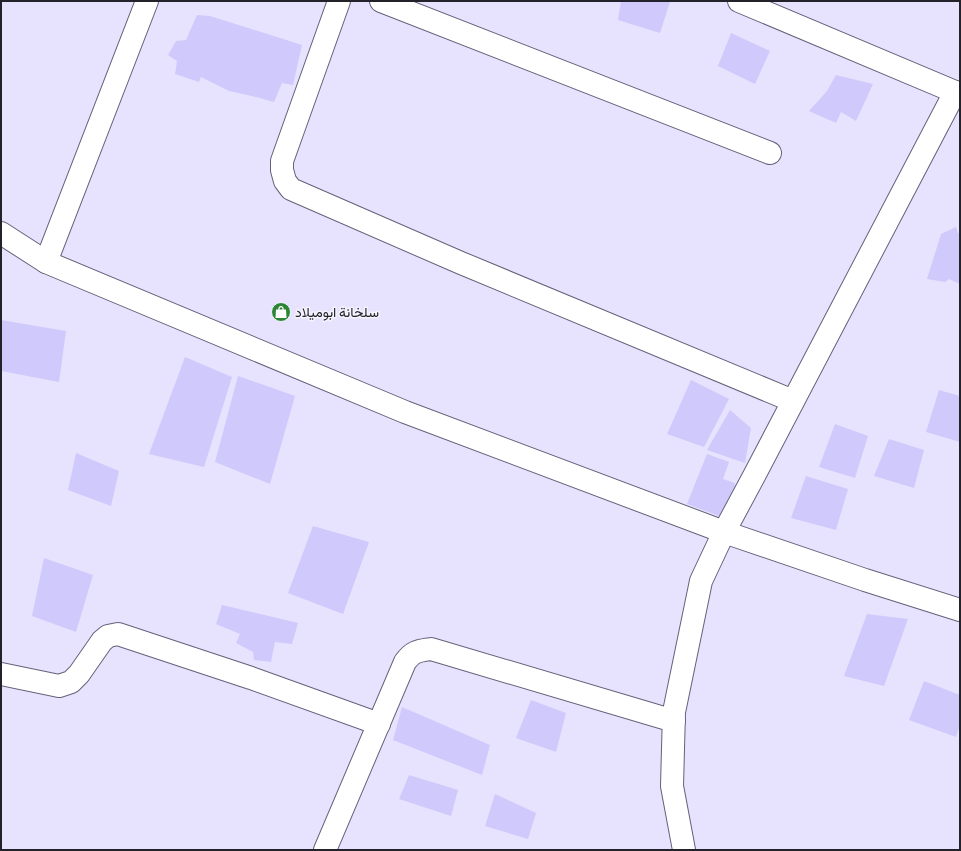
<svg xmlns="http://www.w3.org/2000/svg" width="961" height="851" font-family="Barlow,Vazirmatn,sans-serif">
  <rect width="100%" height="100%" fill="#e7e3fe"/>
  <g fill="#d0c9fb">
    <polygon points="621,1 667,1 670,2 660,33 618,20"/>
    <polygon points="197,15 210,16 302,45 293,85 282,83 274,102 252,96 229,91 201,77 199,82 175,74 177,61 168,55 176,41 186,40"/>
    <polygon points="731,33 770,51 755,84 718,66"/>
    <polygon points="836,75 873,84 856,121 841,112 836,123 809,111 827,91"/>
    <polygon points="956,227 958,233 960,234 960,284 949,279 945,282 927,279 941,234"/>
    <polygon points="1,320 66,331 59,382 1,371"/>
    <polygon points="185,357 232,377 204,467 149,454"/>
    <polygon points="238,376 295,396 270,484 215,462"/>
    <polygon points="691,380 729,399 704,447 667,434"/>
    <polygon points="939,390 960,396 960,442 926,432"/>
    <polygon points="730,410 751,428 745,463 707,450"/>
    <polygon points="835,424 868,436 855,478 819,467"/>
    <polygon points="889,439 924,450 914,488 874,476"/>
    <polygon points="76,453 119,471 111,506 68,490"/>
    <polygon points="707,454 729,462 723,479 735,483 734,501 719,516 687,504"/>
    <polygon points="806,476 848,489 836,530 791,518"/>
    <polygon points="313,526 369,542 343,614 288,593"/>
    <polygon points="44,558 93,575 76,632 32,616"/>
    <polygon points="222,605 298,623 292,644 275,642 271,662 254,660 253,652 236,643 240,634 216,624"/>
    <polygon points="867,614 908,619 884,686 844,676"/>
    <polygon points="924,681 960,695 960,725 956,737 909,720"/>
    <polygon points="531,700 566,713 556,752 516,738"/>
    <polygon points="402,707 490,745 482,775 393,740"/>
    <polygon points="409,775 458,790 451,816 399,799"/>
    <polygon points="495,794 536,813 528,839 485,826"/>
  </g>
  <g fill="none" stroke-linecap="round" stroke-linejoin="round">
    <g stroke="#656179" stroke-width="24">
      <g id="minor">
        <polyline points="339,1 282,161 282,170 285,181 291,189 461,263 793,401"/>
        <polyline points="381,1 770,153"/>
        <polyline points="739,1 960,94"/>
        <polyline points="1,233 46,262 405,412 724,532 865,580 960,610"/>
        <polyline points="46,262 147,1"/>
        <polyline points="1,674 59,686 71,682 79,674 102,641 108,636 118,634 251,678 379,724"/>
        <path d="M325 850 405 662C413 651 418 651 431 649L674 721"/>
        <polyline points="684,850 672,786 674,712 701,581 724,532 754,476 955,92"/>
      </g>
    </g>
    <use href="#minor" stroke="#fff" stroke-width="22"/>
  </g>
  <defs>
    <g id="shop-disc" transform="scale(1)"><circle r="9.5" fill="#2c8534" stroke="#f4f3fe"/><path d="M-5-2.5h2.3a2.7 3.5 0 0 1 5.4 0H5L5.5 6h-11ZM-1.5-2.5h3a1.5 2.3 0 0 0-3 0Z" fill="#fff"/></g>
  </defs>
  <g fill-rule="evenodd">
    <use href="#shop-disc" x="281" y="312"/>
  </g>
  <g text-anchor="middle" stroke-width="3" stroke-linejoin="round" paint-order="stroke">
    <g font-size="14" fill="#23222b" stroke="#f4f3fe" text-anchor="start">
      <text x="295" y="317">سلخانة ابوميلاد</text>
    </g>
  </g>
  <rect width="961" height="851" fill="none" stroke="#23222b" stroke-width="4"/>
</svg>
